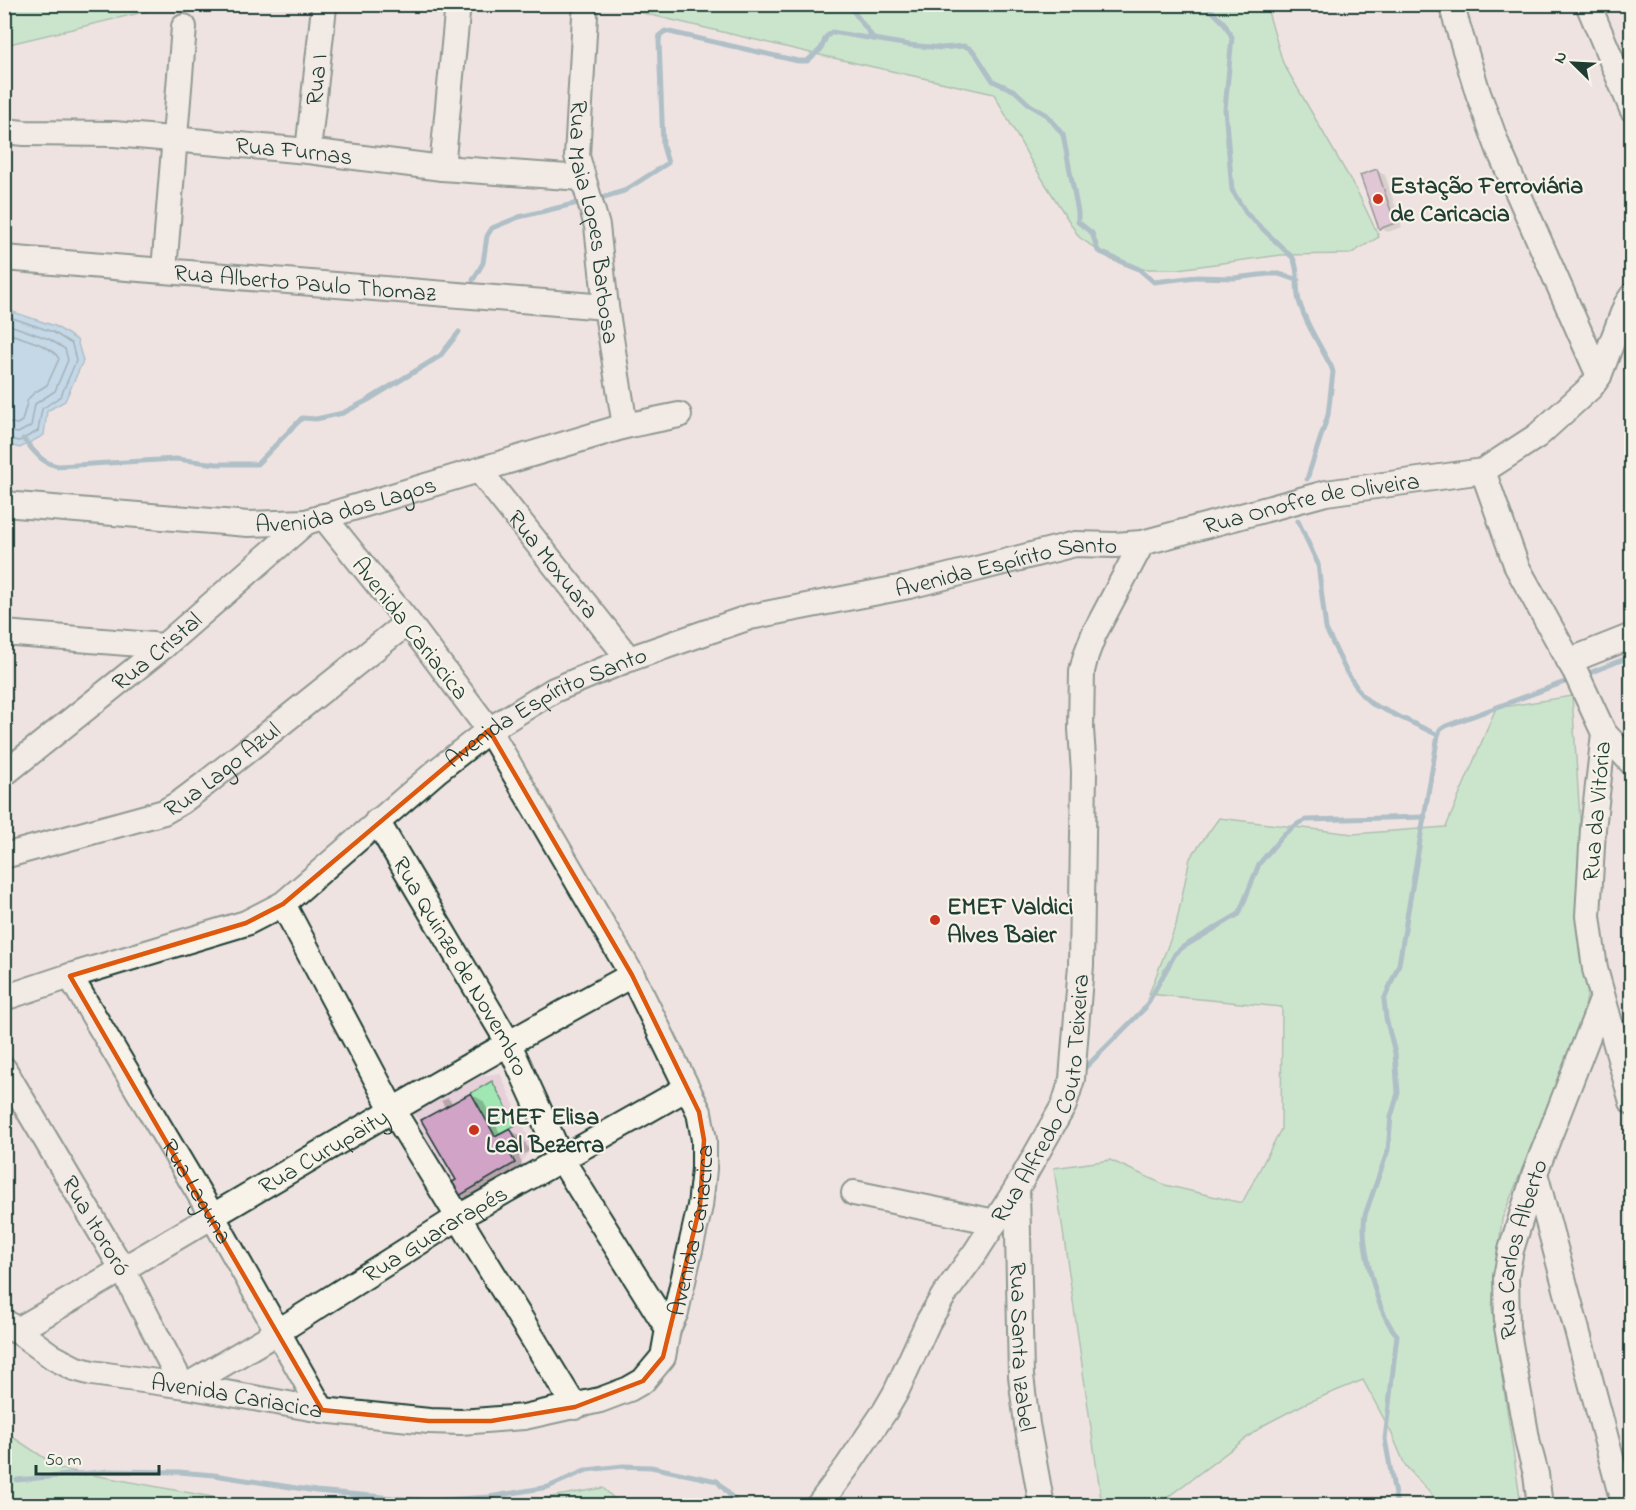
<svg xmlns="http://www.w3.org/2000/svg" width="1636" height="1510" font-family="'Indie Flower',sans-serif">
  <rect width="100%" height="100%" fill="#efe3e1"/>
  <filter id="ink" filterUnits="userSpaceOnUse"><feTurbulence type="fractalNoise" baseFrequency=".0167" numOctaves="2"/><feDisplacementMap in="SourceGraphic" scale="12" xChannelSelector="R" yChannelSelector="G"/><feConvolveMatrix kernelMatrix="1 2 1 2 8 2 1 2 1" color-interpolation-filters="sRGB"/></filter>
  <g filter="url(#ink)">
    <polygon fill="#e6d0d9" points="500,1073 532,1146 519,1167 491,1185 460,1201 414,1113 481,1076"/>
    <g fill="#a1e7b4" stroke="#609274" stroke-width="1.5">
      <polygon points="5,4 173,4 173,5 5,45"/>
      <polygon points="609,5 1266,5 1283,63 1357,191 1379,237 1350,254 1281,255 1178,269 1135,269 1112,260 1079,237 1031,161 994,94 811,53"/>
      <polygon points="1572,696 1590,975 1584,1015 1502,1219 1492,1308 1521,1505 1440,1504 1405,1465 1391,1432 1363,1380 1306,1403 1264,1425 1157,1505 1102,1505 1054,1168 1110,1160 1165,1185 1242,1203 1281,1129 1282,1007 1149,994 1176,925 1190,858 1219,818 1353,834 1446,827 1496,708"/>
      <polygon points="492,1081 516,1125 495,1136 471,1093"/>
      <polygon points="5,1432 61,1469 250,1504 504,1505 603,1488 621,1505 5,1505"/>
    </g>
    <polygon fill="#91caf0" stroke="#6392a5" stroke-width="1.5" points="4,309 55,326 77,340 83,361 65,401 47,411 44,435 20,448 5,444"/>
    <g fill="#0003">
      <polygon points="1377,171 1385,175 1402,227 1388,232 1380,228"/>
      <polygon points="471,1094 483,1101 501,1135 510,1130 522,1137 530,1151 519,1157 525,1170 472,1202 460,1195 446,1108 441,1101 448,1098 453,1104"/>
    </g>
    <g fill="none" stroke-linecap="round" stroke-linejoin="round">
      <g stroke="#4d757f" stroke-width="1.5">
        <polyline points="4,315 53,332 72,344 76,361 61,396 42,409 38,431 19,441 4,438"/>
        <polyline points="4,323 49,339 65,349 68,360 55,391 35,404 31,426 18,433 4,431"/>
        <path d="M4 332C18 337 53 345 59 359L47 385 34 393 28 399 22 421 17 424 4 422"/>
      </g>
      <g stroke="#6392a5" stroke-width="5">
        <polyline points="848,4 874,39"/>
        <path d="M1205 4 1224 23 1232 37 1225 109 1232 190 1246 213 1293 258C1300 271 1295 287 1299 301 1306 324 1319 344 1331 366L1333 372 1328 415 1307 479"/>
        <polyline points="597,199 624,191 668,163 663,146 659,41 660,35 665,31 798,61 807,61 821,49 826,37 832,32 909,45 941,48 964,46 969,48 975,53 993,81 1015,91 1030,105 1047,115 1063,135 1078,212 1078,222 1092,233 1098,251 1139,269 1154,282 1196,277 1234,278 1268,274 1279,274 1298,280"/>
        <polyline points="473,280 483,263 487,236 492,228 519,217 578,203"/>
        <path d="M23 439C35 451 40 463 58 466L176 459 217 464H257L302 418 316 419 343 413 368 400 440 356 459 332"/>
        <polyline points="1298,521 1318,564 1326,629 1346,671 1361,694 1372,704 1438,735"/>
        <polyline points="1584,675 1632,656"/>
        <polyline points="1081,1072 1145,1008 1175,954 1183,947 1239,914 1259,864 1284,834 1299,823 1306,820 1425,817"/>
        <polyline points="17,1480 110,1471 179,1472 214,1475 316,1491 428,1501 489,1497 548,1487 587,1470 623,1466 651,1467 717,1481 740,1506"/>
        <path d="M1397 1506 1385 1439 1397 1335C1377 1314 1360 1243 1365 1215L1388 1150 1391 1117 1398 1093 1395 1053 1386 1018 1384 1000 1399 964 1438 735 1440 730 1446 726 1570 680"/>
      </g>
    </g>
    <g fill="#d1a4c7" stroke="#1f3d34" stroke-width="1.5">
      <polygon points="1377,169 1395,223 1379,229 1360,175"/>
      <polygon points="471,1093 495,1136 510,1128 519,1144 508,1150 515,1163 459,1196 452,1182 456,1180 421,1120"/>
    </g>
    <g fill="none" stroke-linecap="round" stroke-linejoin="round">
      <g stroke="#1f3d34" stroke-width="28">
        <g id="minor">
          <polyline points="1451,4 1478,93 1499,150 1599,376"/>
          <polyline points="1588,4 1632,109"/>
          <path id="s1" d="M585 16 577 156 597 226 606 307 625 426"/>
          <path id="s2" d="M4 131 24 133 114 134 308 151 442 168 582 178"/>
          <path id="s3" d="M308 151 324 7"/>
          <polyline points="442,168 458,4"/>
          <path id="s4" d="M4 258 606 307"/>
          <polyline points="164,270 184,27"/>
          <path id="s5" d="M479 470 629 659"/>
          <polyline points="1483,471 1517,567 1576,673 1604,733 1593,829 1588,916 1595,969 1632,1102"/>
          <path id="s6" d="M4 504 248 524 306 522 625 426 679 415"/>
          <polyline points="4,633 164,646"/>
          <polyline points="1569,661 1632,636"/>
          <polyline points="1604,733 1632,763"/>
          <path id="s7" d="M4 774 164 646 306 522"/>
          <path id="s8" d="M377 821 508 1042 562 1160 668 1329"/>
          <path id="s9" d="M4 856 164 812 181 802 205 784 408 622"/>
          <polyline points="283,904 392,1109 575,1407"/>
          <path id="s10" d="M70 976 213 1217 322 1410"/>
          <path id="s11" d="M4 998 70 976 246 923 283 904 438 770 489 730 554 690 629 659 750 617 909 586 1075 544 1115 545 1142 543 1326 493 1483 471 1537 436 1591 387 1599 376 1626 305 1632 296"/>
          <path id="s12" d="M4 1069 123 1270 182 1385"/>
          <polyline points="1535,1173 1624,1506"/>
          <path id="s13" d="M1017 1188 1021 1376 1027 1424 1042 1506"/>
          <polyline points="854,1193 995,1222"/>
          <path id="s14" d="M4 1321 53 1357 74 1368 92 1373 186 1386 322 1410 429 1421 461 1422 524 1417 600 1400 629 1389 643 1381 663 1357 668 1329 676 1312 700 1206 704 1169V1140L699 1112 632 975 489 730 408 622 323 516"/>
          <path id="s15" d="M16 1331C222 1213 423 1088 632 975"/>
          <path id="s16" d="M186 1386 279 1331 459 1217 687 1088"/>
          <path id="s17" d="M818 1506 847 1467 885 1411 896 1392 928 1322 944 1295 975 1253 1017 1188 1064 1105 1072 1079 1081 965 1084 772 1081 729 1082 671 1086 655 1094 634 1142 543"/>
          <path id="s18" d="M1540 1506 1536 1474 1528 1444 1507 1327 1506 1277 1511 1250 1535 1173 1602 1000"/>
        </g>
      </g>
      <use href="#minor" stroke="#f7f3e8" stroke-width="24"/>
    </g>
  </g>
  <path d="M0 0H1636V1510H0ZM489 730 632 975 699 1112 704 1140 700 1206 663 1357 643 1381 575 1407 491 1421H429L322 1410 70 976 246 923 283 904Z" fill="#efe3e1" fill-opacity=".55" fill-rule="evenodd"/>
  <path fill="none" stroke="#de580e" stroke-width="4.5" stroke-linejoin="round" d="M489 730 632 975 699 1112 704 1140 700 1206 663 1357 643 1381 575 1407 491 1421H429L322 1410 70 976 246 923 283 904Z"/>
  <g fill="#c8321e" stroke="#f7f3e8" stroke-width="2">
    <circle cx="1378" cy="199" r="6"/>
    <circle cx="935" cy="920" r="6"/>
    <circle cx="474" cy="1130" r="6"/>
  </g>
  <g text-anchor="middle" stroke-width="4.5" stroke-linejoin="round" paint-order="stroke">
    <g font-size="24" fill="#1f3d34" stroke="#f7f3e8">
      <text dy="8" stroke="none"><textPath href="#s3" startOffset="72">Rua I</textPath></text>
      <text dy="8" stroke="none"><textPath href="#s2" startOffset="291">Rua Furnas</textPath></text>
      <text dy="8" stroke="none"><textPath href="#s1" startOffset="208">Rua Maia Lopes Barbosa</textPath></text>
      <text dy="8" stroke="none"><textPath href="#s4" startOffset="302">Rua Alberto Paulo Thomaz</textPath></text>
      <text dy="8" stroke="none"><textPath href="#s6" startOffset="345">Avenida dos Lagos</textPath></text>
      <text dy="8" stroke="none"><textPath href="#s11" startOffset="1425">Rua Onofre de Oliveira</textPath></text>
      <text dy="8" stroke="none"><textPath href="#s5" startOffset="120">Rua Moxuara</textPath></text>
      <text dy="8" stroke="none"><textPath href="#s11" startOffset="1112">Avenida Espírito Santo</textPath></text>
      <text transform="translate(411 628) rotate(52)" y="8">Avenida Cariacica</text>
      <text dy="8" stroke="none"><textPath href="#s7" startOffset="196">Rua Cristal</textPath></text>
      <text dy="8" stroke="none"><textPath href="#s11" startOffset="626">Avenida Espírito Santo</textPath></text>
      <text dy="8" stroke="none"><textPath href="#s9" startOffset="238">Rua Lago Azul</textPath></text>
      <text transform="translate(1596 811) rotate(-85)" y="8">Rua da Vitória</text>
      <text dy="8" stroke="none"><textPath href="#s8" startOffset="168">Rua Quinze de Novembro</textPath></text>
      <text dy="8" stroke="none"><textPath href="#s17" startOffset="471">Rua Alfredo Couto Teixeira</textPath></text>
      <text dy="8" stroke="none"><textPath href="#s15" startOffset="356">Rua Curupaity</textPath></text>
      <text dy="8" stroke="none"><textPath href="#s10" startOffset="250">Rua Laguna</textPath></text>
      <text dy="8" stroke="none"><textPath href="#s12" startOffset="182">Rua Itororó</textPath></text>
      <text dy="8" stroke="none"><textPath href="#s14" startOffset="826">Avenida Cariacica</textPath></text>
      <text dy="8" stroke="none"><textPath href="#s16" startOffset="292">Rua Guararapés</textPath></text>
      <text dy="8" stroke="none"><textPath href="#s18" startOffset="262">Rua Carlos Alberto</textPath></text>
      <text dy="8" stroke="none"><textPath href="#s13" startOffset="159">Rua Santa Izabel</textPath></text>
      <text dy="8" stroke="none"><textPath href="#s14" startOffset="250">Avenida Cariacica</textPath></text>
    </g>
    <g font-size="24" font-weight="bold" fill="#1f3d34" stroke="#f7f3e8" text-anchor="start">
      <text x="1390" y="193">Estação Ferroviária<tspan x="1390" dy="28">de Caricacia</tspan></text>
      <text x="947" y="914">EMEF Valdici<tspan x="947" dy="28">Alves Baier</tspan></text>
      <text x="486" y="1124">EMEF Elisa<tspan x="486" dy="28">Leal Bezerra</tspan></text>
    </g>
  </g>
  <rect width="1636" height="1510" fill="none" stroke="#f7f3e8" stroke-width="24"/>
  <rect x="12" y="12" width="1612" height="1486" fill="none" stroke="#1f3d34" stroke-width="2" filter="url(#ink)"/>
  <g transform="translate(1573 63) rotate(294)" stroke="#f7f3e8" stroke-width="4.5" paint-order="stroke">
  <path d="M0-4.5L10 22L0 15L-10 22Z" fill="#1f3d34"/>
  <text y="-9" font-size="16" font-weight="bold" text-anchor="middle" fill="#1f3d34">N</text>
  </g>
  <path d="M36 1465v9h123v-9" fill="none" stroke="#1f3d34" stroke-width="3"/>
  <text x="45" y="1465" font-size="18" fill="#1f3d34" stroke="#f7f3e8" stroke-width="4.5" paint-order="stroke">50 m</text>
</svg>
